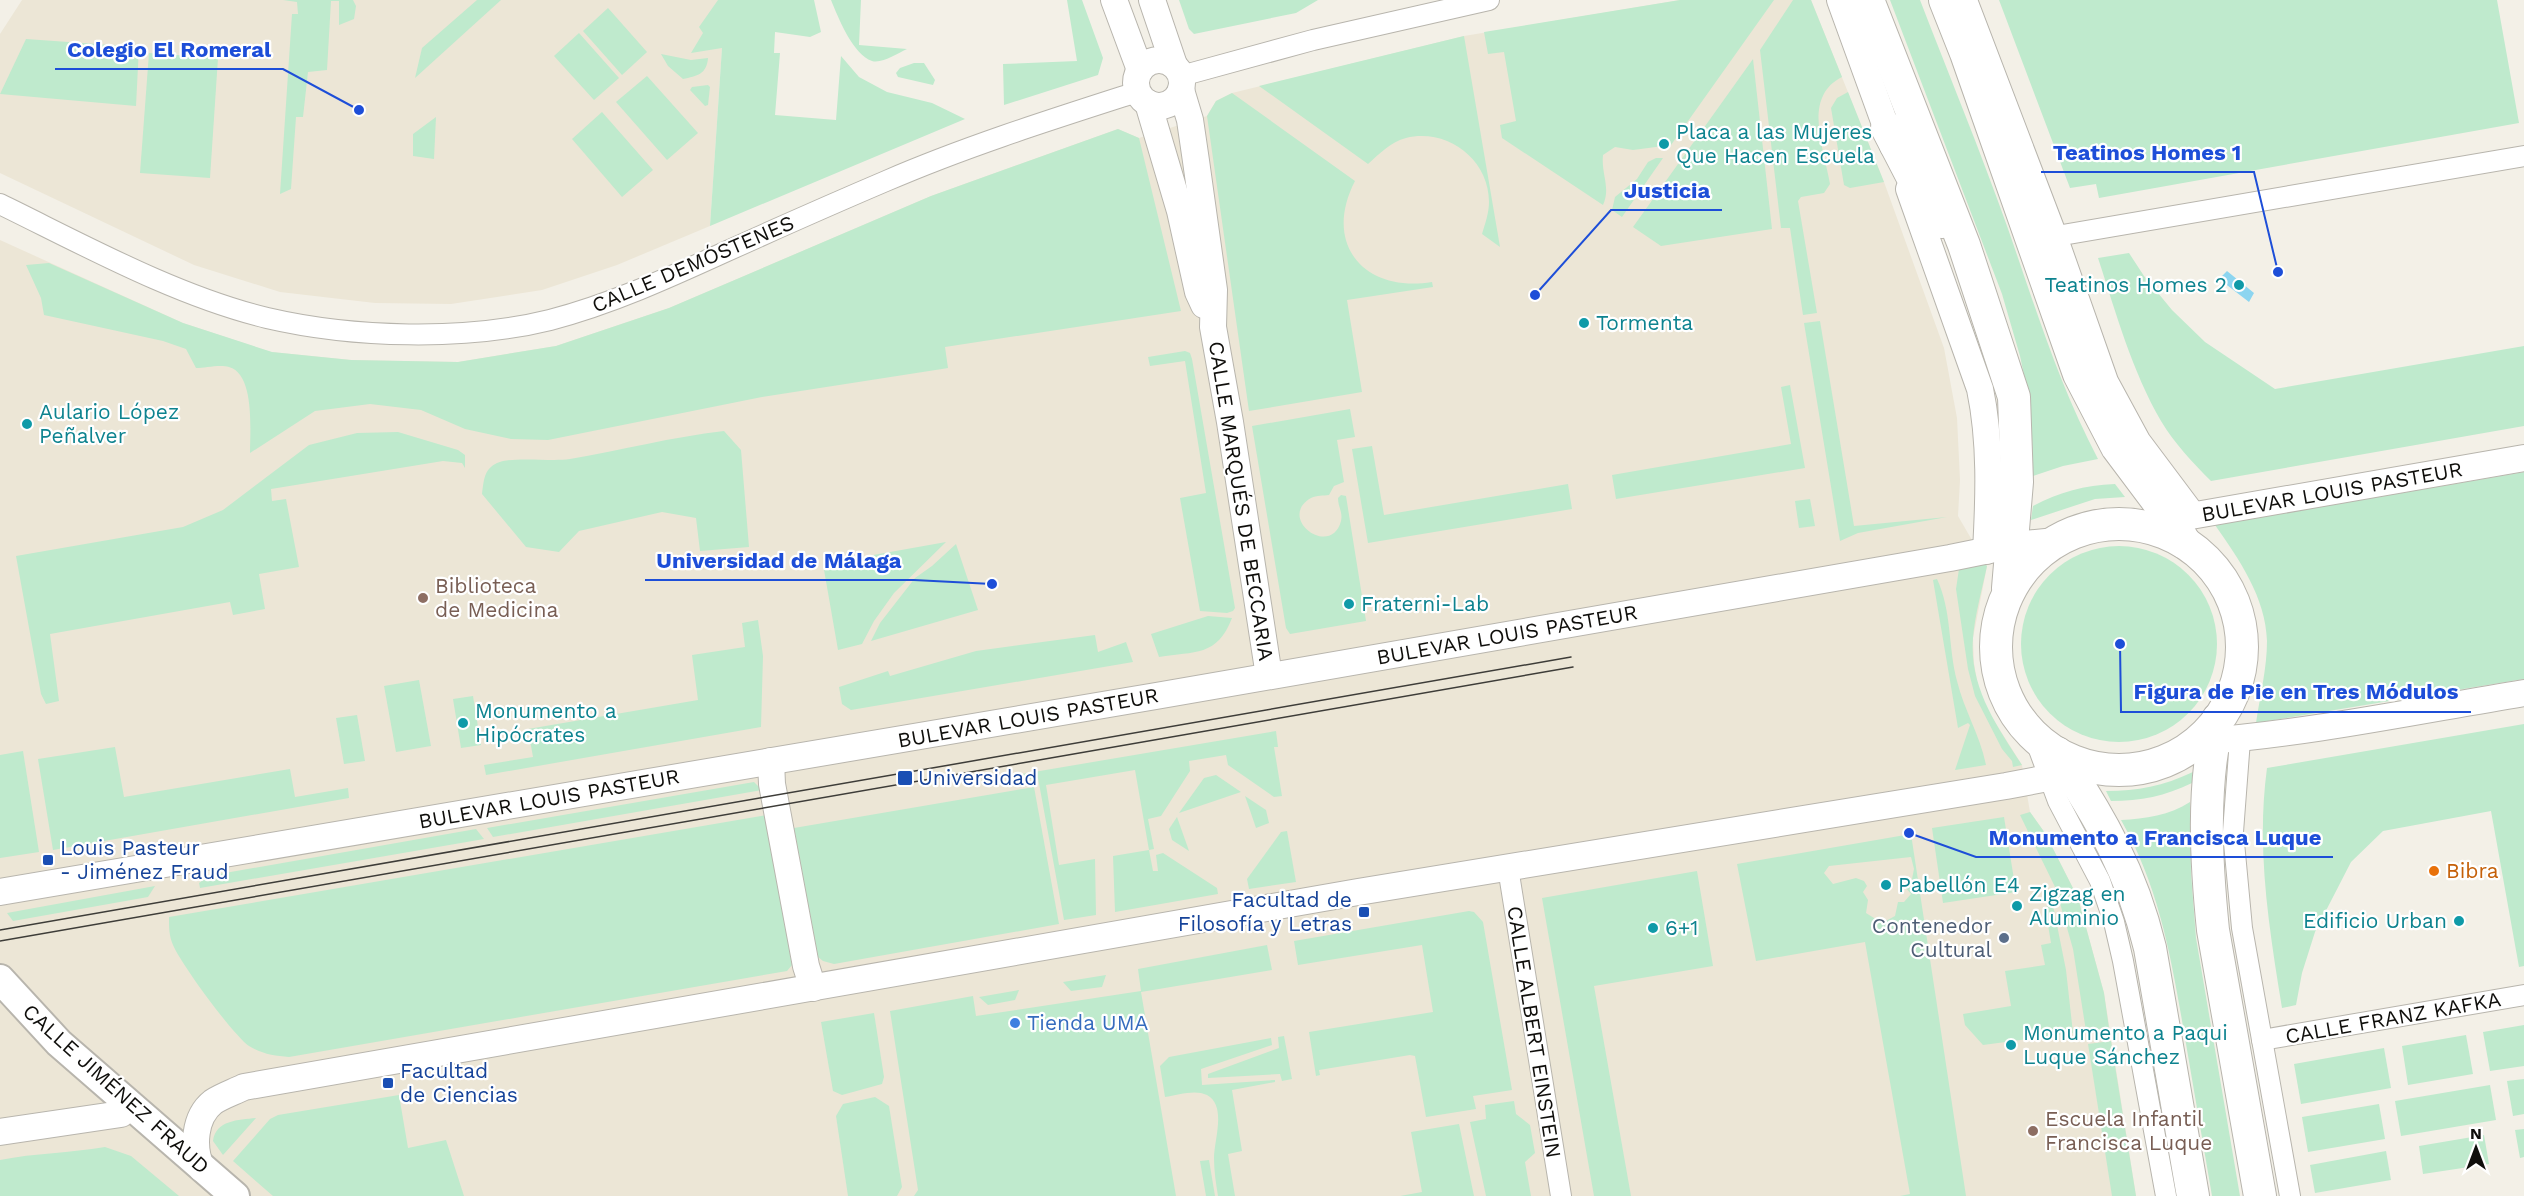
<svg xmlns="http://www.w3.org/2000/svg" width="2524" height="1196" font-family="'Work Sans',sans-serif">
  <rect width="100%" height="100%" fill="#f3f0e7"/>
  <g fill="#ece6d6">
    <polygon points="22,0 740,0 725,4 710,226 617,265 542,290 451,304 375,303 280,292 194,265 0,173 0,34"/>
    <polygon points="1680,0 1811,0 1884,182 1944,348 1957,418 1960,480 1958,516 1987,566 1973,638 1974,663 1978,687 1988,711 2022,765 2030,812 2045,833 2078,898 2104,993 2136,1196 0,1196 0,240 183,323 271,352 351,360 458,362 556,346 669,308 931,196 1118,129 1139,138 1207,116 1216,101 1232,93 1464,36"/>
  </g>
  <g fill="#bfeacd" fill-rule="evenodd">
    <polygon points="283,0 353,0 356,6 354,19 339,25 339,1 331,1 327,70 308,72 303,117 296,117 291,189 280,194 292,14 298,14 297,2"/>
    <polygon points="477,0 501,0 415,78 422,48"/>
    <polygon points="718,0 814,0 821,32 810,37 775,32 774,53 780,53 775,115 836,120 841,56 859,77 887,92 932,103 965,119 710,226 722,48 691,53 703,33 699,27"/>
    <path d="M831 0H861L859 45 907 49C898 53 882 64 872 61 853 55 838 17 831 0Z"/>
    <polygon points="1067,0 1082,0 1103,58 1098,75 1004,105 1003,64 1077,61"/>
    <polygon points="1179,0 1318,0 1296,13 1194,34 1189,29"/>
    <path d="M1680 0H1774L1671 145 1633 150 1615 147 1603 155C1601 174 1611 188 1603 205L1502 138 1500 125 1516 121 1504 52 1488 54 1484 32Z"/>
    <path d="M1793 0H1811L1842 77C1802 97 1824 148 1830 184L1824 193 1801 197 1798 201 1817 313 1803 315 1790 228H1781L1760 50Z"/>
    <path d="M1890 0H1920C1949 75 1980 150 2007 226 2035 306 2058 383 2098 459L2063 466 2033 476 2032 435 2028 394 2020 356 2002 294Z"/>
    <polygon points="1999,0 2497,0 2519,123 2099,198 2096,184 2070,188"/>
    <polygon points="608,8 647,52 622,75 583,31"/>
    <polygon points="579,33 619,78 594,100 554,56"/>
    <path d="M1464 36 1500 247 1482 234C1485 224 1489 213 1489 202 1489 159 1447 128 1406 138 1391 142 1379 154 1368 164L1259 86Z"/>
    <polygon points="26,39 139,47 136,106 0,94"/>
    <polygon points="149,53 218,58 210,178 140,173"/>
    <path d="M661 54 691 60 708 58C707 74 697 76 683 79L668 66Z"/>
    <polygon points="1753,59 1772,229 1661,246 1633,227"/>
    <polygon points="914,63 924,63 935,80 933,85 898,77 896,73 900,68"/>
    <polygon points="647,76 698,133 667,160 616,102"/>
    <polygon points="708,85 710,87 708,105 705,106 690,90 692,87"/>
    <polygon points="1848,92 1884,182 1850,188 1844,185 1831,108 1837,98"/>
    <path d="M1232 93 1355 181C1322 245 1365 293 1432 282L1433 287 1347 300 1362 392 1249 411 1207 116 1216 101Z"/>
    <polygon points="602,112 653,170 622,197 572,139"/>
    <polygon points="436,117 434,159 413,156 413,134"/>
    <path d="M1118 129 1139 138 1181 311 945 347 948 368 942 369 762 397 548 440 511 439 465 429 421 410 370 404 315 411 250 453C250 431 255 374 229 367 220 364 205 368 196 368L186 349 163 341 44 315 41 298 26 265 49 263 183 323 272 352 351 360 458 362 556 346 669 308 931 196Z"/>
    <polygon points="1656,158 1663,158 1622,217 1612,210 1615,197 1637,179 1648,162"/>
    <path d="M2129 253 2144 276 2172 310 2205 342 2275 389 2524 346V426L2211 481C2192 462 2175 444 2161 421 2132 371 2116 313 2098 258Z"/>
    <polygon points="1820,321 1854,526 1947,517 1858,533 1840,541 1804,323"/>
    <polygon points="1185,351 1190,353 1192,359 1235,608 1233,611 1227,613 1200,611 1180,498 1206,493 1185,361 1150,366 1148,357"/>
    <polygon points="1790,385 1805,468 1616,499 1612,475 1791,444 1781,387"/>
    <path d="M1350 409 1355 437 1337 440 1344 482 1334 486 1329 495C1323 496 1317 495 1311 498 1276 518 1331 559 1341 521 1343 512 1338 507 1338 498L1341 495 1346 496 1366 621 1290 634 1286 628 1252 426Z"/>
    <path d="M724 431 741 450 749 547 700 551 696 518 662 512 579 531 559 552 526 547 482 494C484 480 484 469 497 463 514 456 551 462 570 459 622 450 672 437 724 431Z"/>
    <polygon points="398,432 458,450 465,455 465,468 462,463 443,461 271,489 272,501 286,499 299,567 259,574 265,609 233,615 230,602 50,634 59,701 46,704 41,694 16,556 183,527 223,510 309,445 357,433"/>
    <polygon points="1372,446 1384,515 1568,484 1572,509 1368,543 1352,449"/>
    <path d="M2524 472V679L2256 723C2260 696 2267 668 2267 641 2266 598 2239 559 2215 525Z"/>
    <path d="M2115 484 2125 497 2095 499 2031 520 2033 506C2060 492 2084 485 2115 484Z"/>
    <polygon points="1810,499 1815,526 1799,528 1795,501"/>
    <polygon points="946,542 894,593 874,621 862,644 838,650 823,564"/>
    <polygon points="956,544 978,610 871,641 880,623 915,578 932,566"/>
    <circle cx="2119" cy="644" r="98"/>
    <path d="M1985 564 1987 566C1982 590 1975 614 1973 638 1969 687 1997 726 2022 765L2013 767 2012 761 2002 749 1975 696 1968 669 1956 589 1959 569Z"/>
    <path d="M1937 579C1952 611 1948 647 1957 681 1964 710 1980 735 1986 765L1955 770 1970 725 1968 723 1958 728 1933 580Z"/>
    <path d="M1208 616 1232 618C1217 657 1195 651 1159 657L1151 634Z"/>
    <polygon points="758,620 763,656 761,727 486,775 484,765 533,757 528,729 698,700 692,655 745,647 742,623"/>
    <polygon points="1095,635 1098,652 1126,642 1133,662 851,710 842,704 839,687 888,671 890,676 976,651"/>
    <polygon points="419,680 431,746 396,752 384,686"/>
    <polygon points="473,696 481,745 461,748 453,699"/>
    <polygon points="357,715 365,761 344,764 336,718"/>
    <path d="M2524 724V966L2519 967 2491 811 2383 831 2351 862 2315 932 2302 973 2296 1005 2282 1008C2269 927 2256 849 2267 768Z"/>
    <polygon points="1276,731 1278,747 1274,747 1282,796 1274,797 1228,765 1226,755 1189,761 1190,771 1161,816 1148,819 1154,849 1149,850 1153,871 1158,871 1156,855 1163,853 1217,888 1218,894 1115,912 1113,856 1149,850 1135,770 1046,785 1059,865 1095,859 1096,915 1064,920 1038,778 1023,780 1022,774"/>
    <polygon points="115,747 124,797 290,769 295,797 348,788 349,798 53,850 38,759"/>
    <polygon points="23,751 39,852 0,858 0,755"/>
    <path d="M2193 772 2192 783C2165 796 2141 801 2111 801L2106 791C2138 791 2163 786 2193 772Z"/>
    <polygon points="1216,775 1241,792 1179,813 1204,778"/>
    <polygon points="754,782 762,790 493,837 487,828"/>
    <polygon points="1034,787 1059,924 834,964 823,961 818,957 794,828"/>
    <polygon points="1245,796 1266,810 1269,823 1256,828"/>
    <path d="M2190 802 2191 873 2196 938 2240 1196H2212C2203 1143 2194 1091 2185 1038 2172 962 2160 888 2121 820 2145 819 2170 815 2190 802Z"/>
    <polygon points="2030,812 2045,833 2078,898 2104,993 2109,1028 2086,1031 2073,949 2056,889 2020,815"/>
    <path d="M767 815 792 965 787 971 289 1057C275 1056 262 1054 249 1046 233 1035 181 964 173 945 169 936 169 927 169 917Z"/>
    <polygon points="1177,817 1188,848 1189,851 1172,840 1169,829"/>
    <polygon points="2004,817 2016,892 1943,903 1932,828"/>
    <polygon points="476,829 484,839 200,888 199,883 208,876"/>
    <polygon points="1287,831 1296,882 1249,889 1247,879 1281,832"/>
    <path d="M1911 834 1966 1196H1900L1910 1194 1865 942 1756 961 1737 864ZM1911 857 1914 869 1911 884 1905 887 1911 894 1904 902H1898L1895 916 1882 923 1866 913 1868 900 1863 892 1867 886 1864 881 1856 878 1833 884 1824 873 1829 866Z"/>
    <polygon points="1697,871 1713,966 1594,986 1631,1196 1594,1196 1542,898"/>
    <polygon points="155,886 148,897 13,921 7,913"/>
    <polygon points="2053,905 2066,970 2073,1033 1983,1045 1965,1025 1963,1014 2011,1006 2005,971 2045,965 2041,945 2051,943 2045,907"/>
    <polygon points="1469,911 1474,912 1483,922 1512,1090 1473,1096 1476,1109 1426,1117 1415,1056 1410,1055 1319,1070 1320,1075 1316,1076 1309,1032 1433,1012 1422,945 1298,965 1294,941"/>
    <polygon points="1267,945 1272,970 1141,992 1176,1196 914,1196 918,1190 890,1011 973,996 976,1016 1141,991 1138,969"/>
    <polygon points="1106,975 1102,987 1071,991 1063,982"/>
    <polygon points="1019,990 1015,1000 988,1005 979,997"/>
    <polygon points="874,1013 884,1077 882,1084 842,1095 833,1091 821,1022"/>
    <polygon points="2524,1025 2524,1066 2490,1071 2483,1032"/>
    <polygon points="2466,1035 2473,1074 2408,1085 2402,1046"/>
    <polygon points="1284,1036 1292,1079 1282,1081 1280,1074 1208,1078 1208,1074 1279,1048 1278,1037"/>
    <path d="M1271 1038 1272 1045 1201 1069 1202 1085 1275 1080V1082L1232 1090 1242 1151 1228 1154 1235 1196H1218C1216 1184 1214 1171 1214 1158 1214 1140 1227 1106 1207 1095 1195 1089 1178 1095 1165 1097L1160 1066 1169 1057Z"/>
    <polygon points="2111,1041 2136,1196 2112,1196 2088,1044"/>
    <polygon points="2384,1048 2391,1088 2301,1104 2294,1064"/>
    <polygon points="2524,1079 2524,1114 2513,1116 2507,1081"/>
    <polygon points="2490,1085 2496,1120 2401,1136 2395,1101"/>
    <polygon points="399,1095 408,1148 446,1140 464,1196 273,1196 233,1161 270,1119 278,1115"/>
    <polygon points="875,1097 889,1106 902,1187 897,1196 848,1196 836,1116 843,1104"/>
    <polygon points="1514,1101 1516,1114 1530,1125 1535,1153 1525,1162 1531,1196 1486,1196 1470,1122 1486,1119 1485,1105"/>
    <polygon points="2379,1104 2385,1139 2308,1152 2302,1117"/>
    <path d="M256 1118 223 1155 213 1141C216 1120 238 1120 256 1118Z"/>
    <polygon points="1459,1124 1474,1196 1400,1196 1422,1192 1411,1132"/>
    <polygon points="2524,1129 2524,1157 2520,1158 2515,1130"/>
    <polygon points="2484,1135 2489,1164 2423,1174 2419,1146"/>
    <path d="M105 1147 131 1156 179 1196H0V1160C35 1153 70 1153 105 1147Z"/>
    <polygon points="2386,1151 2391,1180 2315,1193 2310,1165"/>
    <polygon points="1209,1160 1215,1196 1206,1196 1200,1161"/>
  </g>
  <polygon fill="#8cd5f0" points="2227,271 2254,293 2249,302 2223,282 2225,280 2222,276"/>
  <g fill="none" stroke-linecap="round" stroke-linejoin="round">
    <g stroke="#b8b5ad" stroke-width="22">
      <g id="minor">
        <polyline points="1967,0 2057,236 2108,381 2140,440 2197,516"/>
        <polyline points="1181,76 1313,40 1489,0"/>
        <path d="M0 204C84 245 176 296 267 318 353 338 465 341 550 320 611 304 668 278 725 252 778 228 832 204 886 181 967 146 1053 119 1137 92"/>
        <polyline points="2045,238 2524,156"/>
        <polyline points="2034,736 2058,801 2100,881 2114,922 2123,961 2166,1196"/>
        <polyline points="2240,740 2233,832 2242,928 2290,1196"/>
        <polyline points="1508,868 1561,1196"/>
        <polyline points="2262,1040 2524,995"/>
      </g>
    </g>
    <g stroke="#b8b5ad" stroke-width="28">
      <g id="tertiary">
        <polyline points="1114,0 1140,70"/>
        <polyline points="1152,0 1174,65"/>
        <polyline points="1840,0 1893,146"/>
        <circle cx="1159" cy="83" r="23"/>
        <polyline points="1181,90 1190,120 1196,161 1214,290 1213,327 1230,422 1269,676"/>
        <polyline points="1148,103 1180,211 1198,292 1204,305"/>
        <path d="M1909 189 1980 389C1991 442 1989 497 1986 551"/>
        <polyline points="2139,525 2524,458"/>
        <path d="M2196 742C2306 734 2415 711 2524 693"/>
        <polyline points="771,761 772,784 806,966 813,988"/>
        <polyline points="0,892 1156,696 1950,558 2014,545 2056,541"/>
        <polyline points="0,1132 121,1114"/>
        <path d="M202 1169C192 1148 194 1117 213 1102 222 1096 234 1092 244 1087L1358 892 2006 786 2048 778 2084 765"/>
      </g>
    </g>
    <g stroke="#b8b5ad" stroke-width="32">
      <polyline id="secondary" points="0,979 59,1043 235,1196"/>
    </g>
    <g stroke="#b8b5ad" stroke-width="34">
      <g id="primary">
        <polyline points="1868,0 1964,245 2014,397 2017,482 2008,588"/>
        <polyline points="1945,0 1966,53 2079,374 2117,447 2171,519 2185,543"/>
        <polyline points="1887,128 1927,205 1942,222"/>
        <circle cx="2119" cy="647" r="123"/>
        <path d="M2218 719C2202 787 2206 861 2213 930L2260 1196"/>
        <path d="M2057 753C2100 816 2132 873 2150 948L2193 1196"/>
      </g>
    </g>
    <use href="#minor" stroke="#fff" stroke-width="20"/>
    <use href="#tertiary" stroke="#fff" stroke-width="26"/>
    <use href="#secondary" stroke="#fff" stroke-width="28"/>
    <use href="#primary" stroke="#fff" stroke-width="32"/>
    <g stroke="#3d3c38" stroke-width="1.5">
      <polyline points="0,930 1571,657"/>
      <polyline points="0,941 1573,667"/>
    </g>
  </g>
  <g fill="#0f9aa8" stroke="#fff" stroke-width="2">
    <circle cx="1664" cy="144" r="6"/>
    <circle cx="2239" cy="285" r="6"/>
    <circle cx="1584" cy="323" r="6"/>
    <circle cx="27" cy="424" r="6"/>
    <circle cx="1349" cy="604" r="6"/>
    <circle cx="463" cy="723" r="6"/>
    <circle cx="1886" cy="885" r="6"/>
    <circle cx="2017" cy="906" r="6"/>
    <circle cx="2459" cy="921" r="6"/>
    <circle cx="1653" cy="928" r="6"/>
    <circle cx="2011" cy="1045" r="6"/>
  </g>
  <g fill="#8d6e63" stroke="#fff" stroke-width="2">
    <circle cx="423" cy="598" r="6"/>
    <circle cx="2033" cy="1131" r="6"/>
  </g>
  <g fill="#1a4fb4" stroke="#fff" stroke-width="2">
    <rect x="897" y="770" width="16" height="16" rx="3"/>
    <rect x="42" y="854" width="12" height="12" rx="3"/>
    <rect x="1358" y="906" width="12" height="12" rx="3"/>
    <rect x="382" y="1077" width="12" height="12" rx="3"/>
  </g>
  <circle fill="#e8710a" stroke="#fff" stroke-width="2" cx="2434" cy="871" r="6"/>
  <circle fill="#5c6f8a" stroke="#fff" stroke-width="2" cx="2004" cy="938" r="6"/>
  <circle fill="#3f7fe0" stroke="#fff" stroke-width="2" cx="1015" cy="1023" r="6"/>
  <g text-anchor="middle" stroke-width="4.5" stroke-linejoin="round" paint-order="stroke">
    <g font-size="21" fill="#0d838f" stroke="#fff" text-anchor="start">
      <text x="1676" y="139">Placa a las Mujeres<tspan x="1676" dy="24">Que Hacen Escuela</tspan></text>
      <text x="2227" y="292" text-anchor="end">Teatinos Homes 2</text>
      <text x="1596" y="330">Tormenta</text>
      <text x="39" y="419">Aulario López<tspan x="39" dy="24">Peñalver</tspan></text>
      <text x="1361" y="611">Fraterni-Lab</text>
      <text x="475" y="718">Monumento a<tspan x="475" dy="24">Hipócrates</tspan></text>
      <text x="1898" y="892">Pabellón E4</text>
      <text x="2029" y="901">Zigzag en<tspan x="2029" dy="24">Aluminio</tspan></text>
      <text x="2447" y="928" text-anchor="end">Edificio Urban</text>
      <text x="1665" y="935">6+1</text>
      <text x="2023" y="1040">Monumento a Paqui<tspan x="2023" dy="24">Luque Sánchez</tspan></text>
    </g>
    <g font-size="21" fill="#0f0e0b" stroke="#fff">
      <text transform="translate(693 264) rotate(-23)" y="7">CALLE DEMÓSTENES</text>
      <text transform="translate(2332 492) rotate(-10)" y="7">BULEVAR LOUIS PASTEUR</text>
      <text transform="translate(1241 501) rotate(81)" y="7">CALLE MARQUÉS DE BECCARIA</text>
      <text transform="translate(1507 635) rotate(-10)" y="7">BULEVAR LOUIS PASTEUR</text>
      <text transform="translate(1028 718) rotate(-10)" y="7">BULEVAR LOUIS PASTEUR</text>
      <text transform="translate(549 799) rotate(-10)" y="7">BULEVAR LOUIS PASTEUR</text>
      <text transform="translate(2393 1018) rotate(-10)" y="7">CALLE FRANZ KAFKA</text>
      <text transform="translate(1534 1032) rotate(81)" y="7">CALLE ALBERT EINSTEIN</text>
      <text transform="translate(116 1089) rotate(42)" y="7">CALLE JIMÉNEZ FRAUD</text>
    </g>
    <g font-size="21" fill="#785e54" stroke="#fff" text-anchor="start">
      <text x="435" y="593">Biblioteca<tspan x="435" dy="24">de Medicina</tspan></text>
      <text x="2045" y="1126">Escuela Infantil<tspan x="2045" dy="24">Francisca Luque</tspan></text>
    </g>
    <g font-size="21" fill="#164399" stroke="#fff" text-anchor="start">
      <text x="918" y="785">Universidad</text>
      <text x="60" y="855">Louis Pasteur<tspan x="60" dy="24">- Jiménez Fraud</tspan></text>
      <text x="1352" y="907" text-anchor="end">Facultad de<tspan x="1352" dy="24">Filosofía y Letras</tspan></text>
      <text x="400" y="1078">Facultad<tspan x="400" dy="24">de Ciencias</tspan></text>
    </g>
    <g font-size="21" fill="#c56008" stroke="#fff" text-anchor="start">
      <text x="2446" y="878">Bibra</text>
    </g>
    <g font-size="21" fill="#4e5e75" stroke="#fff" text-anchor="end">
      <text x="1992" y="933">Contenedor<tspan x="1992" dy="24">Cultural</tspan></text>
    </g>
    <g font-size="21" fill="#366cbe" stroke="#fff" text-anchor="start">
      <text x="1027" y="1030">Tienda UMA</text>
    </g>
  </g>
  <path fill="none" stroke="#1d4ed8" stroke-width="2" d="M359 110L283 69H55M2278 272L2254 172H2041M1535 295L1611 210H1722M992 584L914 580H645M2120 644L2121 712H2471M1909 833L1976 857H2333"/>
  <g fill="#1d4ed8" stroke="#fff" stroke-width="2">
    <circle cx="359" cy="110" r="6"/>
    <circle cx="2278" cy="272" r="6"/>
    <circle cx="1535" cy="295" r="6"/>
    <circle cx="992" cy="584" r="6"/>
    <circle cx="2120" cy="644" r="6"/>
    <circle cx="1909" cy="833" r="6"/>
  </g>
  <g font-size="22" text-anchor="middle" font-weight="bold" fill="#1d4ed8" stroke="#fff" stroke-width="4.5" stroke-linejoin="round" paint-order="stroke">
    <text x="169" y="57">Colegio El Romeral</text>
    <text x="2147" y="160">Teatinos Homes 1</text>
    <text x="1667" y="198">Justicia</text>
    <text x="779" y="568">Universidad de Málaga</text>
    <text x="2296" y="699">Figura de Pie en Tres Módulos</text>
    <text x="2155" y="845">Monumento a Francisca Luque</text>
  </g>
  <g transform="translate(2476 1148)" stroke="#ffffff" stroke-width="4.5" paint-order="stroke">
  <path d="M0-4.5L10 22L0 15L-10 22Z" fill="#0f0e0b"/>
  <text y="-9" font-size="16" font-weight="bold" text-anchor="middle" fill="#0f0e0b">N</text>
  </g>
</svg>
